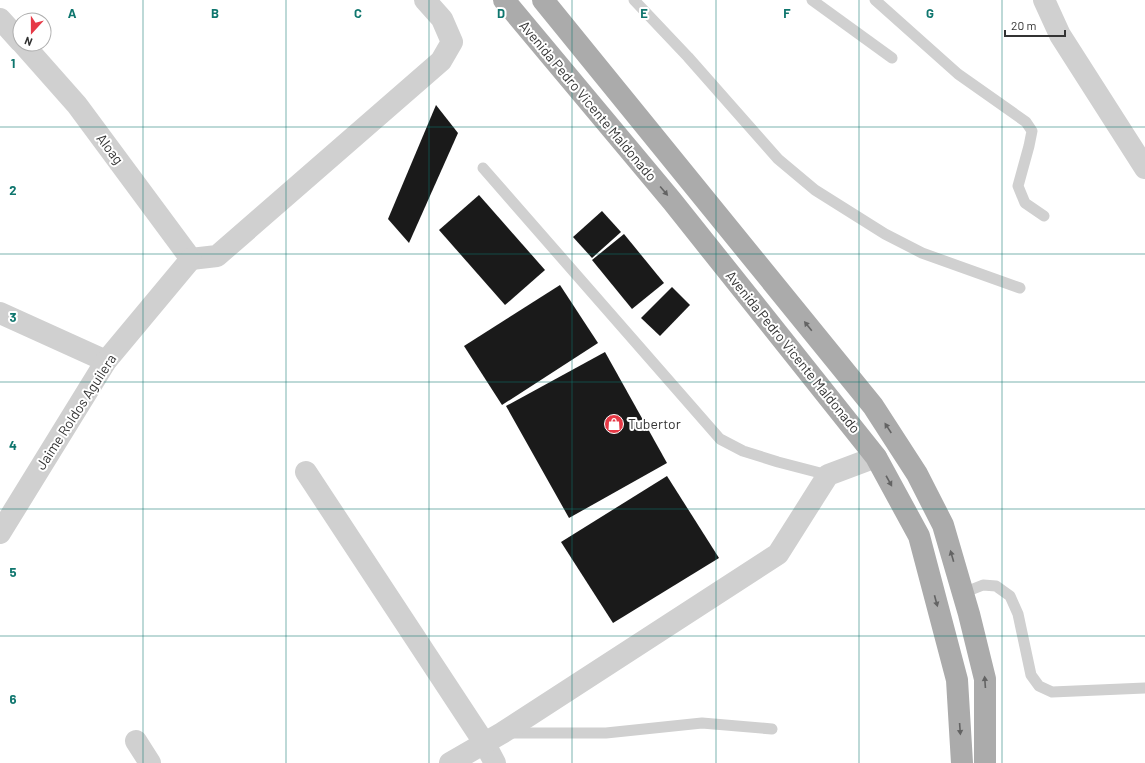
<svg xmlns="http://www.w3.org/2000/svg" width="1145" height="763" font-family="Barlow,sans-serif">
  <rect width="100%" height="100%" fill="#fff"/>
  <g fill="#1a1a1a">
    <polygon points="436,105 458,133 409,243 388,219"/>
    <polygon points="479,195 545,270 505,305 439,230"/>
    <polygon points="602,211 621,232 592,258 573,237"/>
    <polygon points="624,234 664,283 632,309 592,260"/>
    <polygon points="560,285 598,343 502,405 464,346"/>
    <polygon points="672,287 690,305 660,336 641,318"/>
    <polygon points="605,352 667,463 569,518 506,406"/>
    <polygon points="667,476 719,558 613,623 561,542"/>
  </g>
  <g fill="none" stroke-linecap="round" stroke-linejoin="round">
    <g stroke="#d0d0d0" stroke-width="11">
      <polyline points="634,0 688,57 778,159 815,190 885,234 922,253 1020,288"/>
      <polyline points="812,0 892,58"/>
      <polyline points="875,0 958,74 1026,122 1032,131 1029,146 1018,186 1025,203 1044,216"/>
      <polyline points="483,168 720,439 743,451 778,462 828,475"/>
      <polyline points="963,593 983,585 996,586 1010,596 1018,614 1031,675 1039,686 1052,692 1145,688"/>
      <polyline points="506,733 606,733 702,723 772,729"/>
    </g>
    <g stroke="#d0d0d0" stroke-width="22">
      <polyline points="1044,0 1060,35 1145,168"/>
      <polyline points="0,19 20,41"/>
      <polyline points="23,44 77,105 191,259"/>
      <polyline points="191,259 217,256 441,61 452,42 442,19 425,0"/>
      <polyline points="0,313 106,361"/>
      <polyline points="306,472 485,744 495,763"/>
      <polyline points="0,533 106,361 191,259"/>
      <polyline points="136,741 150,763"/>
      <polyline points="450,763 502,733 778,554 828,475 876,457"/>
    </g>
    <g stroke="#ababab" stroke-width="22">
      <polyline points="504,0 672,201 876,457 919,536 957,680 962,763"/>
      <polyline points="543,0 873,406 917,474 943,525 969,614 985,679 985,763"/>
    </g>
  </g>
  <defs><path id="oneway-solid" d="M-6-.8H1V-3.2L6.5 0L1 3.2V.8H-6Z"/></defs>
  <g fill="#636363">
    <use href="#oneway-solid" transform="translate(664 191) rotate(50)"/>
    <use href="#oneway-solid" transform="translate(808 326) rotate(-129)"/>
    <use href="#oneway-solid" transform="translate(888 428) rotate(-123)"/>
    <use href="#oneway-solid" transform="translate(889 481) rotate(61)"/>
    <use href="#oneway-solid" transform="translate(952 556) rotate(-106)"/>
    <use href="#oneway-solid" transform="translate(936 601) rotate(75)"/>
    <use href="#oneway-solid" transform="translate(985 682) rotate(-94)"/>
    <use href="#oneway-solid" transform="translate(960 729) rotate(86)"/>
  </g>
  <path fill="none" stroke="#0f766e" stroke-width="1" stroke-opacity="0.55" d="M143 0V763M286 0V763M429 0V763M572 0V763M716 0V763M859 0V763M1002 0V763M0 127H1145M0 254H1145M0 382H1145M0 509H1145M0 636H1145"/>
  <defs>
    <g id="shop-disc" transform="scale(1)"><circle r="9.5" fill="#e63946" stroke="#fff"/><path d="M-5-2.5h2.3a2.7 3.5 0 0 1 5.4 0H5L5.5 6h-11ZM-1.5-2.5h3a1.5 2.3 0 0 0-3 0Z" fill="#fff"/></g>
  </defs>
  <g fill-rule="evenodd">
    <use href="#shop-disc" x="614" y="424"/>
  </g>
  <g text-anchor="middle" stroke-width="4" stroke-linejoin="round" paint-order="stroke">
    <g font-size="14" fill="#333" stroke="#fff">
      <text transform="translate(588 101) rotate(50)" y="5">Avenida Pedro Vicente Maldonado</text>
      <text transform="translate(110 149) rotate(53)" y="5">Aloag</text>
      <text transform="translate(793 352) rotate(51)" y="5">Avenida Pedro Vicente Maldonado</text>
      <text transform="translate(76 412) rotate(-57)" y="5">Jaime Roldos Aguilera</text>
    </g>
    <g font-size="14" fill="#333" stroke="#fff" text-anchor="start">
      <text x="628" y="429">Tubertor</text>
    </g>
  </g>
  <g font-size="13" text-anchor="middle" font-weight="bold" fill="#0f766e" stroke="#fff" stroke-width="4" stroke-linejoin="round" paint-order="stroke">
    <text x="72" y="18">A</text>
    <text x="215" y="18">B</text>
    <text x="358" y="18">C</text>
    <text x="501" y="18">D</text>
    <text x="644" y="18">E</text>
    <text x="787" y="18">F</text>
    <text x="930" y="18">G</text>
    <text x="13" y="68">1</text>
    <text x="13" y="195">2</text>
    <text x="13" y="322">3</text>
    <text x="13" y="450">4</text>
    <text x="13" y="577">5</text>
    <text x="13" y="704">6</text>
  </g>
  <g transform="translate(32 32) rotate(201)"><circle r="19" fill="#ffffff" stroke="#adadad"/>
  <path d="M0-3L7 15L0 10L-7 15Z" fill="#e63946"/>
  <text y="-6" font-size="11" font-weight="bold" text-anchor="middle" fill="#333333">N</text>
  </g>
  <path d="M1005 30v6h60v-6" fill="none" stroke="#333333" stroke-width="2"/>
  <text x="1011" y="30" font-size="12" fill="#333333" stroke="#ffffff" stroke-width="3" paint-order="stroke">20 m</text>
</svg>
